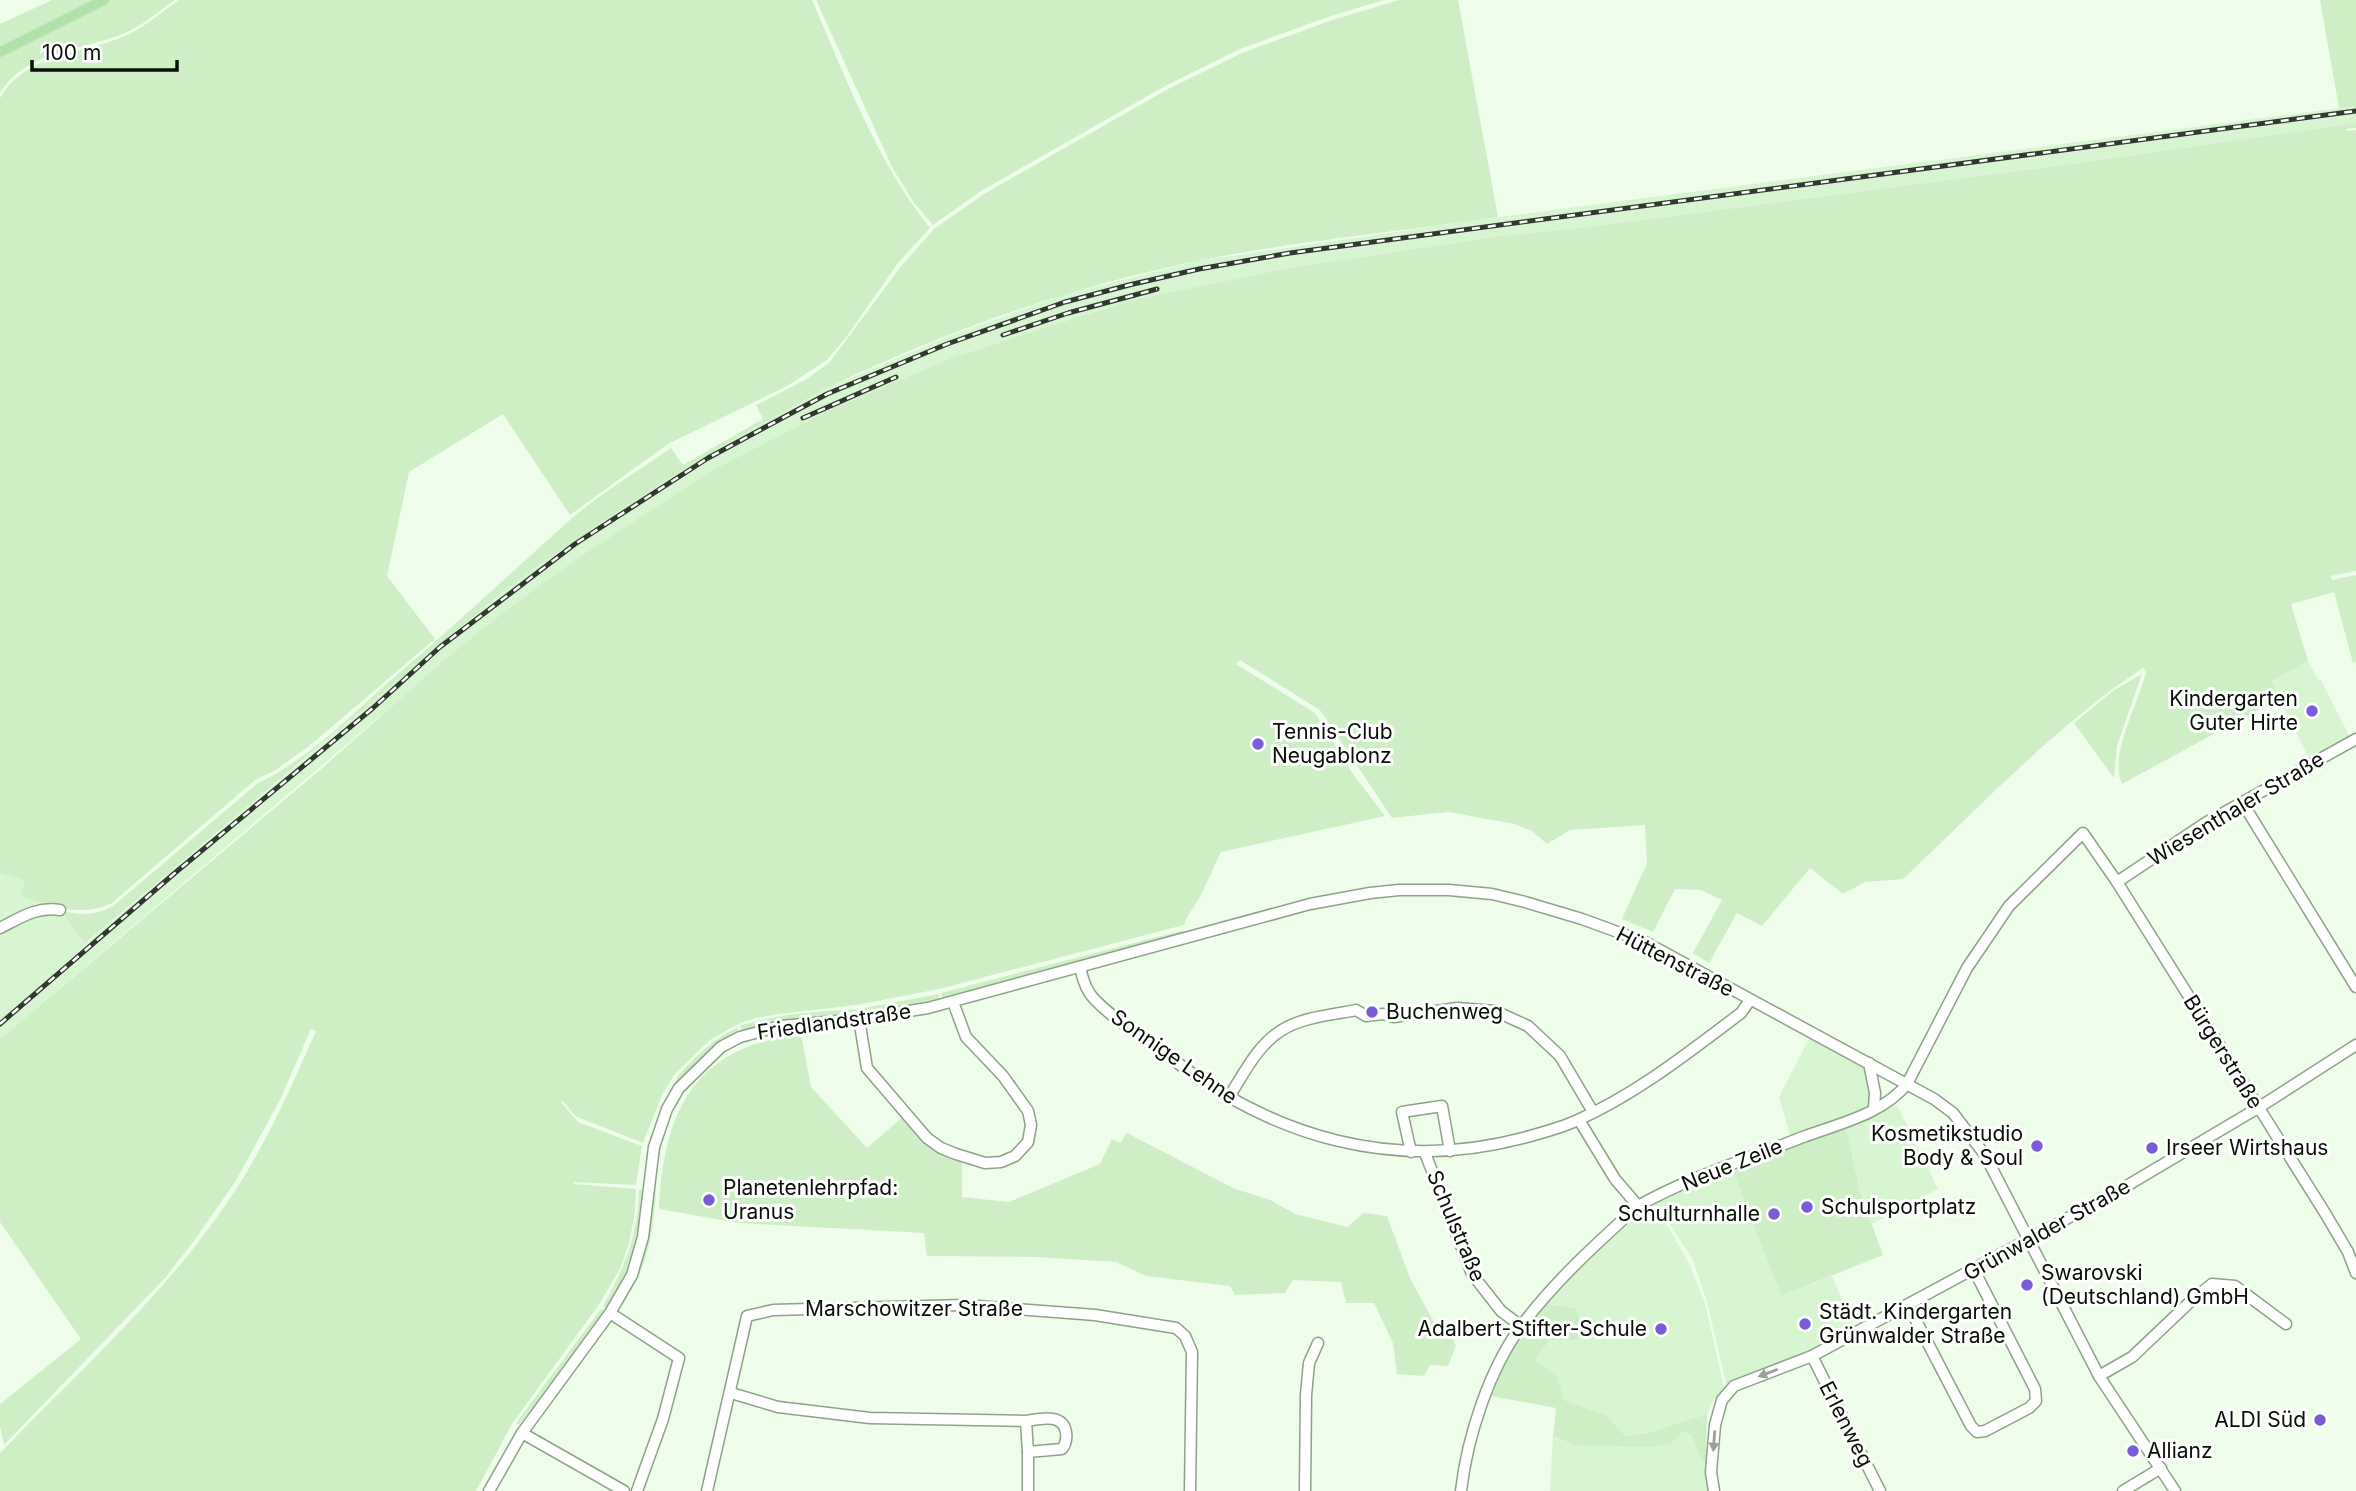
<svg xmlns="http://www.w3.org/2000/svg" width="2356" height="1491" font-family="Inter,sans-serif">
  <rect width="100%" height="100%" fill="#effdeb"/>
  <g fill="#d8f5d1">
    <polygon points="2356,106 2356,123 2086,162 1580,228 1500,236 1289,268 1131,300 951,358 832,409 712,470 534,590 379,717 0,1039 0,873 25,881 46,905 61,911 86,943 312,753 438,643 501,593 572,540 705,455 825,389 946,337 1063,295 1197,261 1498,217"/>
    <polygon points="2308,661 2319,681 2321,680 2351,739 2310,760 2270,681"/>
    <polygon points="1810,1037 1863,1065 1868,1076 1870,1093 1869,1107 1791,1138 1779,1097"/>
    <polygon points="1897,1105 1938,1189 1872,1224 1860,1190 1846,1126"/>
    <polygon points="1732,1169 1781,1296 1832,1276 1855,1329 1812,1352 1727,1388 1707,1302 1693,1260 1667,1220 1654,1204"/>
    <polygon points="1650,1206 1665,1222 1688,1261 1705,1303 1725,1392 1721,1398 1714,1399 1707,1414 1648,1433 1624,1436 1606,1415 1564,1400 1558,1377 1533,1360 1550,1340 1577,1339 1575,1308 1546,1304 1595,1253"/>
    <polygon points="1683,1431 1692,1436 1702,1461 1706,1461 1710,1491 1550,1491 1553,1436 1575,1445"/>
  </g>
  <g fill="#ceefc6">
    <path d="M52 0H175C159 11 142 26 125 33 82 51 27 50 0 93V24Z"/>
    <path d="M179 0H812C846 78 876 160 930 228L898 263 847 336 827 360 787 386 668 444 570 515 503 414 409 472 387 576 435 639 308 747 274 771 255 780 112 903C82 918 50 906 21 896L25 881 0 873V98C29 50 84 56 129 34 147 25 163 11 179 0Z"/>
    <polygon points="816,0 1384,0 1331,16 1240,49 1167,85 981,191 933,225 914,203 893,169"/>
    <path d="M1399 0H1458L1498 217C1398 232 1296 241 1197 261 1075 286 954 328 842 381 816 393 791 408 765 422 673 473 585 531 501 593L85 943 61 911C81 915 94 916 113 906L258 783C309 759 350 716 392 679 453 627 511 573 571 519 601 493 638 471 671 448L683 465 763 419 756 405 805 380 829 363 902 265 934 229 984 194 1170 88 1242 53 1332 20Z"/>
    <polygon points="2320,0 2356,0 2356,106 2339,108"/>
    <path d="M2356 123V128L2346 129 2347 131 2356 130V571L2331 576 2332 580 2356 575V662L2353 663 2334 592 2291 604 2308 661 2271 681 2280 698 2122 784C2108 756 2139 702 2146 672L2143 668C2054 727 1980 807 1903 879L1865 882 1843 894 1810 868 1762 926 1737 913 1709 963 1693 953 1722 900 1701 890 1675 889 1653 932 1622 919 1647 863 1645 825 1570 830 1547 844 1532 831 1515 824 1448 812 1392 818 1320 710 1240 660 1236 664 1315 713 1353 774 1385 816 1221 852C1214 866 1208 881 1201 895 1195 906 1188 913 1184 925L939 989 857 1005 779 1014 756 1018 738 1024 710 1040 674 1075 662 1095 643 1143 575 1116 562 1100 561 1102 578 1122 642 1146 636 1185 573 1182 574 1184 636 1189 635 1212 629 1244 620 1269 598 1306 512 1424 476 1491H0V1453C83 1367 175 1286 240 1183 270 1135 293 1083 316 1031L311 1029 280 1100 235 1182 196 1238 166 1277 4 1445 0 1426V1404L81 1339 0 1222V1039L321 769 448 657 509 608 580 557 712 470 832 409 951 358 1131 300 1289 268 1500 236 1580 228 2086 162Z"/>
    <polygon points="2142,674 2117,746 2114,778 2074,723 2114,690"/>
    <polygon points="1184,930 1183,934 943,998 941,993"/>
    <polygon points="938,994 939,999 903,1008 860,1014 859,1009"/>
    <path d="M856 1009 857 1015 780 1021 741 1031 740 1026C777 1013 818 1012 856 1009Z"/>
    <path d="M738 1027V1033C714 1046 697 1062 678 1082L676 1078C694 1057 712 1040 738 1027Z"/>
    <path d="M801 1034 811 1087 867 1148 904 1116 962 1159V1197L1009 1202 1100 1164 1112 1139 1120 1143 1127 1133 1233 1188 1270 1200 1295 1214 1348 1227 1363 1213 1387 1216 1410 1278 1437 1328 1446 1325 1456 1346 1448 1366 1430 1365 1424 1376 1397 1374 1393 1343 1374 1303H1346L1341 1282 1293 1280 1285 1293 1235 1295 1230 1286 1146 1276 1116 1262 1038 1257 927 1256 924 1233 738 1223 659 1209C664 1109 695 1047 801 1034Z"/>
    <polygon points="1846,1126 1860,1191 1883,1255 1781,1296 1732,1169"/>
    <path d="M639 1189 643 1190C641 1239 631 1266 607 1309L603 1306C625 1266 638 1236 639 1189Z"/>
    <path d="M653 1189H656C653 1241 647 1269 617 1313L615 1312C641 1267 650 1241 653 1189Z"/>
    <path d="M1546 1304 1575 1308 1580 1321 1577 1340H1550L1534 1360 1558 1377 1564 1400 1606 1415 1625 1436 1648 1433 1707 1414 1706 1461H1702L1692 1436 1683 1431 1671 1443 1649 1447 1575 1445 1553 1436 1556 1408 1491 1396C1506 1360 1520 1333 1546 1304Z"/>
    <polygon points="601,1309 605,1311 582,1345 519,1425 516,1423"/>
  </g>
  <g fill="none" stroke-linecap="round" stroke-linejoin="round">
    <polyline stroke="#b0e1a6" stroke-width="10" points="0,52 104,0"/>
    <g stroke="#8ca387" stroke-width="13">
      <g id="minor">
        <polyline points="2242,802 2356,987"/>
        <polyline points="2117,882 2207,822 2356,739"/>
        <path d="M0 928C20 918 37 906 60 910"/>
        <path d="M1080 967C1082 976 1084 985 1089 992 1098 1009 1152 1044 1171 1058 1275 1138 1394 1172 1523 1138 1541 1133 1561 1128 1578 1120 1638 1093 1689 1052 1741 1013L1750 1000"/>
        <polyline points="859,1019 867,1068 927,1138 941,1148 956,1154 985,1163 1001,1162 1015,1156 1028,1142 1031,1125 1028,1111 1003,1076 966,1037 953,1002"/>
        <polyline points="1869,1063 1875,1093 1874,1109"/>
        <path d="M1228 1098C1244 1074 1257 1045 1282 1030 1302 1017 1333 1015 1356 1010L1366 1016 1383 1014 1394 1017 1457 1008 1495 1011 1528 1026 1560 1056 1593 1112"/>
        <polyline points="1579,1120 1615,1179 1638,1206"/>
        <polyline points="1411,1152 1402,1112 1442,1106 1450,1151"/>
        <polyline points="1425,1153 1472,1274 1501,1311 1521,1326"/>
        <polyline points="1908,1305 1971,1426 1977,1432 1985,1431 2029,1408 2036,1401 2035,1389 1974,1270"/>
        <polyline points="610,1313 679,1358 663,1419 637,1491"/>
        <polyline points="1812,1356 1880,1491"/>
        <polyline points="2099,1376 2132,1357 2192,1300 2212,1284 2235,1286 2286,1324"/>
        <path d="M731 1393 778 1407 870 1418 1026 1421 1028 1452 1062 1449C1066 1444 1067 1439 1066 1432 1063 1413 1040 1419 1026 1421"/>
        <polyline points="522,1433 624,1491"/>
        <polyline points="489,1491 522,1433 610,1313 632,1275 643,1237 654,1147 667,1109 679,1088 721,1047 740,1037 781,1026 859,1019 928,1008 1310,904 1370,893 1399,890 1449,890 1492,894 1525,902 1582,919 1645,942 1934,1099 1953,1113 1985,1155 2099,1376 2175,1491"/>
        <polyline points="707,1491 747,1316 773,1310 964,1305 1095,1315 1176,1328 1185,1336 1192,1352 1190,1491"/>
        <polyline points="1028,1491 1028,1452"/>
        <polyline points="1305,1491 1306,1395 1309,1363 1318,1343"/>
        <path d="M1461 1491C1467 1438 1489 1369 1522 1325 1555 1281 1597 1243 1638 1206 1690 1177 1747 1159 1803 1137 1838 1124 1883 1114 1907 1084L1967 968 2009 906 2083 833 2117 882 2325 1213 2348 1252 2356 1273"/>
        <polyline points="1714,1491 1711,1472 1715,1425 1722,1400 1734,1386 1812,1356 2118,1191 2258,1108 2356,1045"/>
        <polyline points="2123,1491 2161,1468"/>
      </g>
    </g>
    <use href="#minor" stroke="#fff" stroke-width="10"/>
    <g stroke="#30392d" stroke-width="5">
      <g id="rail">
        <polyline points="1003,335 1068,313 1157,289"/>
        <polyline points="803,418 896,377"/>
        <polyline points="0,1024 176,872 373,708 440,647 575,544 708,458 827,394 947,344 1065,302 1129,285 1199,269 1290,253 2356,111"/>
      </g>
    </g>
    <use href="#rail" stroke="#fff" stroke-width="2.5" stroke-dasharray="8" stroke-linecap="butt"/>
  </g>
  <defs><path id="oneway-solid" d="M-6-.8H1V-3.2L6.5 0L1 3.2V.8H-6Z" transform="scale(1.75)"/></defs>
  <g fill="#9c9f9b">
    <use href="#oneway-solid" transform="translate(1768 1373) rotate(159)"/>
    <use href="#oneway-solid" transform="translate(1714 1441) rotate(94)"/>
  </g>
  <g fill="#795dd7" stroke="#fff" stroke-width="2.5">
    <circle cx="2312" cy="711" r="7"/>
    <circle cx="1258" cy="744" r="7"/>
    <circle cx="1372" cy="1012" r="7"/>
    <circle cx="2037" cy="1146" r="7"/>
    <circle cx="2152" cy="1148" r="7"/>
    <circle cx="709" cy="1200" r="7"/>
    <circle cx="1807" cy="1207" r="7"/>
    <circle cx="1774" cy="1214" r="7"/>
    <circle cx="2027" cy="1285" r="7"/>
    <circle cx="1805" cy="1324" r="7"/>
    <circle cx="1661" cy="1329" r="7"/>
    <circle cx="2320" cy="1420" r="7"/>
    <circle cx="2133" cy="1451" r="7"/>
  </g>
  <g text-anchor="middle" stroke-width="6" stroke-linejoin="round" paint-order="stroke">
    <g font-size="21" fill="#081006" stroke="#fff" text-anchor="start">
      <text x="2298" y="706" text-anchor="end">Kindergarten<tspan x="2298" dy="24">Guter Hirte</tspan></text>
      <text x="1272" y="739">Tennis-Club<tspan x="1272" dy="24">Neugablonz</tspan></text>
      <text x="1386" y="1019">Buchenweg</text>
      <text x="2023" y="1141" text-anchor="end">Kosmetikstudio<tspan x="2023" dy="24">Body &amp; Soul</tspan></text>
      <text x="2166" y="1155">Irseer Wirtshaus</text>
      <text x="723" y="1195">Planetenlehrpfad:<tspan x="723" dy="24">Uranus</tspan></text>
      <text x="1821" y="1214">Schulsportplatz</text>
      <text x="1760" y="1221" text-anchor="end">Schulturnhalle</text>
      <text x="2041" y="1280">Swarovski<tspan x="2041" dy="24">(Deutschland) GmbH</tspan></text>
      <text x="1819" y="1319">Städt. Kindergarten<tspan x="1819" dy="24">Grünwalder Straße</tspan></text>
      <text x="1647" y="1336" text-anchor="end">Adalbert-Stifter-Schule</text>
      <text x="2306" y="1427" text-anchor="end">ALDI Süd</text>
      <text x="2147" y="1458">Allianz</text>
    </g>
    <g font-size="21" fill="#081006" stroke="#fff">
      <text transform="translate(2236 809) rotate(-31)" y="7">Wiesenthaler Straße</text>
      <text transform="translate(1675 962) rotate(27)" y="7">Hüttenstraße</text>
      <text transform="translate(834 1022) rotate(-8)" y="7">Friedlandstraße</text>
      <text transform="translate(2223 1052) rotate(58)" y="7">Bürgerstraße</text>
      <text transform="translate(1174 1057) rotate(35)" y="7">Sonnige Lehne</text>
      <text transform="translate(1732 1165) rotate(-22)" y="7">Neue Zeile</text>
      <text transform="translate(1456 1226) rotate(67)" y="7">Schulstraße</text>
      <text transform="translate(2047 1230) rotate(-29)" y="7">Grünwalder Straße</text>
      <text x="914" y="1316">Marschowitzer Straße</text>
      <text transform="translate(1846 1424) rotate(63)" y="7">Erlenweg</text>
    </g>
  </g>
  <path d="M32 60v10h145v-10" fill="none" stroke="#081006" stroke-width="3.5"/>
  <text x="42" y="60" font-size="21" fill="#081006" stroke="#ffffff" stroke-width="5" paint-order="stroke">100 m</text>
</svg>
